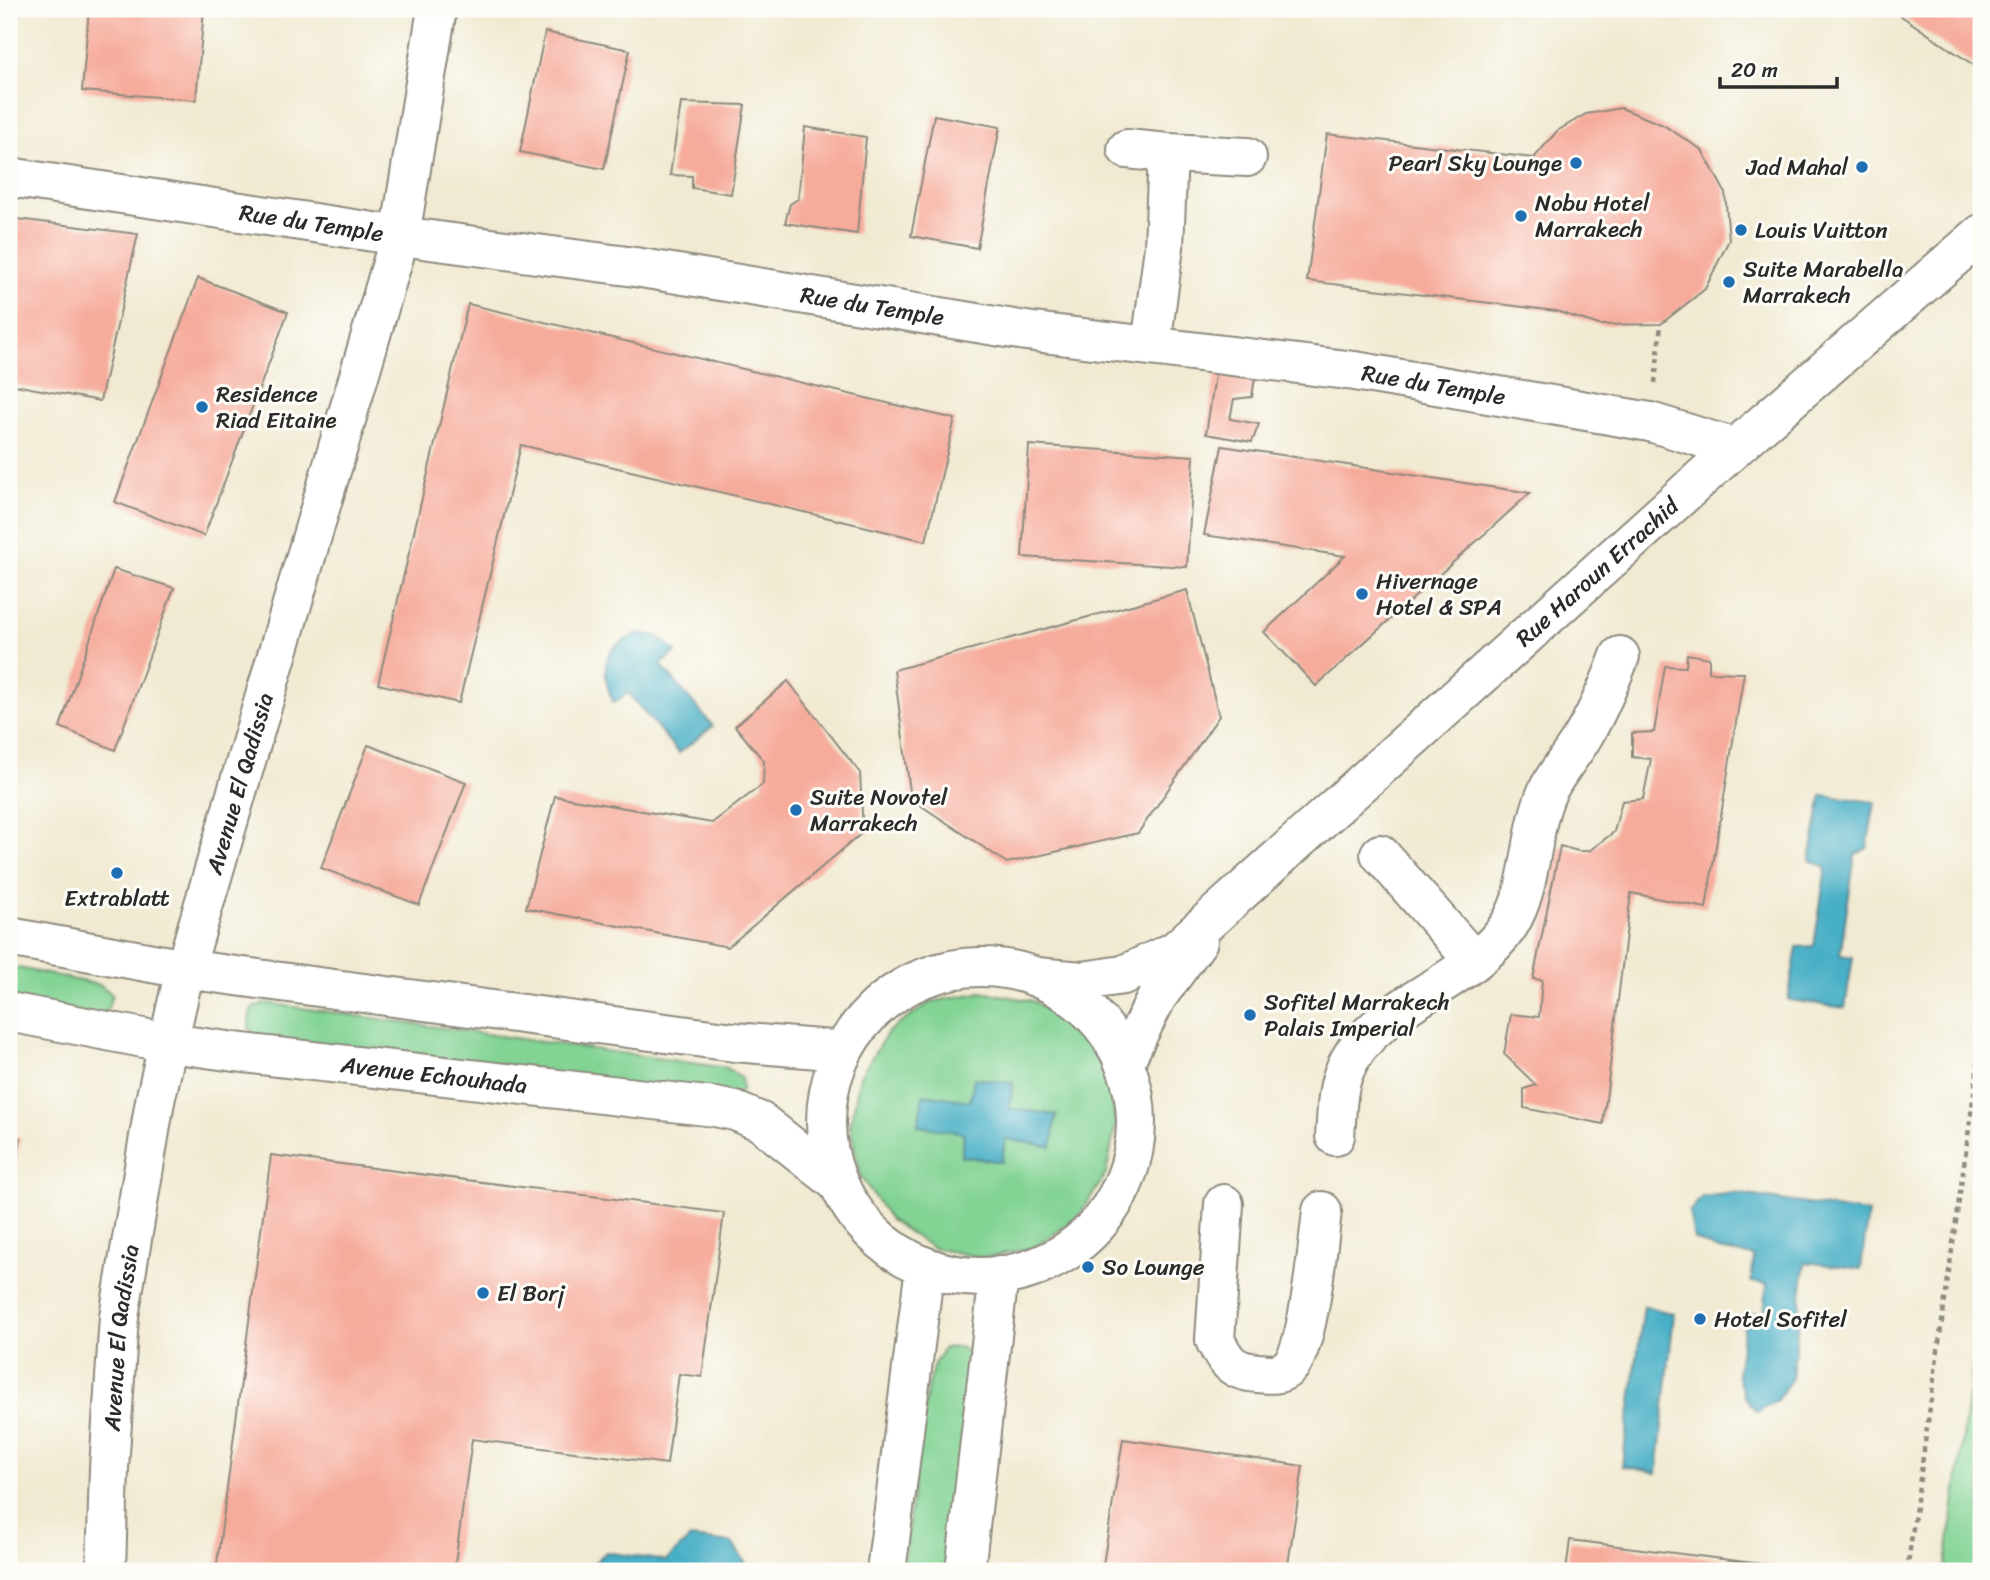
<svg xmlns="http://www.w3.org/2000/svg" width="1990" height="1580" font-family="Sriracha,sans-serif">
  <rect width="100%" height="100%" fill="#fdfcf7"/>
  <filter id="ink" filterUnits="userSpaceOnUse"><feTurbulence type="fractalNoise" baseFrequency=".0143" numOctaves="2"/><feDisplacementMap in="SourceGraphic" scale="14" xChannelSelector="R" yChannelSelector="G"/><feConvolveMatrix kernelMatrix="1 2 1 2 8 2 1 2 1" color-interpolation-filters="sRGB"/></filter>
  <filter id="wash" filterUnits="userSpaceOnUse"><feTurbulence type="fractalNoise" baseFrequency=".00686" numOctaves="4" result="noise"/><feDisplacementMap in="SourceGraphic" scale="28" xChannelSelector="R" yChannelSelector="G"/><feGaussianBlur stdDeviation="1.57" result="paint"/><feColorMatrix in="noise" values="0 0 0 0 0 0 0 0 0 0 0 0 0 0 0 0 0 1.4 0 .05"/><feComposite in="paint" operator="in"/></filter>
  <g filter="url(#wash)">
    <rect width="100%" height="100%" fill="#f1ead2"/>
    <g fill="#82d394" stroke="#567f60" stroke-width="2" fill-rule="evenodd">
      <polygon points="9,966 100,985 112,994 108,1009 98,1016 9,998"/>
      <path d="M982 992 1033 1001 1076 1029 1106 1072 1116 1123 1106 1174 1078 1217 1035 1247 984 1258 933 1248 890 1220 861 1177 850 1127 860 1076 888 1032 931 1002ZM1012 1083 1009 1108 1056 1115 1005 1139 1001 1162 962 1156 964 1133Z"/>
      <polygon points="266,1003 727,1068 741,1078 742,1090 729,1100 257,1036 249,1028 249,1017 253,1008"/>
      <polygon points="1981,1305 1981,1571 1945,1571"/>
      <polygon points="960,1347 971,1355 949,1571 902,1571 928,1384 934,1364 944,1348"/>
    </g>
    <g fill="#47afc6" stroke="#396d78" stroke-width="2">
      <path d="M639 633 658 636 676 652 661 665 713 726 679 753 628 693 614 703C606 687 600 663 614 648 621 641 630 637 639 633Z"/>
      <polygon points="1822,795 1875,802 1867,848 1855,855 1840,955 1853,957 1845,1008 1788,1000 1797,947 1814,946 1826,867 1810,860"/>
      <polygon points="974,1078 1013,1083 1009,1108 1056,1115 1052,1147 1005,1139 1002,1162 961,1156 964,1133 918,1126 923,1094 970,1101"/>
      <polygon points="1734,1193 1868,1213 1861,1269 1805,1262 1792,1378 1777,1400 1757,1412 1744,1396 1737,1374 1746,1312 1764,1314 1767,1284 1751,1282 1754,1256 1718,1250 1694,1239 1689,1212 1702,1197"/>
      <polygon points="1644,1306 1674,1314 1657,1473 1622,1466"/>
      <polygon points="690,1538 732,1543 751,1571 585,1571 606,1552 666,1561"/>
    </g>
    <g id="blocks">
      <g fill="#f6ab9b">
        <polygon points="89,9 204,9 196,100 82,91"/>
        <polygon points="1891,9 1981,9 1981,70"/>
        <polygon points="545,32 630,50 604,169 520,152"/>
        <polygon points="681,103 745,105 731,194 692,188 692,176 670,175"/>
        <polygon points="1621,108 1663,125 1702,150 1725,192 1729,240 1705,289 1661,324 1599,325 1556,311 1307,281 1327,134 1534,158 1557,131 1586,114"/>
        <polygon points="934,115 1000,127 977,248 911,236"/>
        <polygon points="805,127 866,137 857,234 785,223 790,204 798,199"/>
        <polygon points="9,218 138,234 100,401 9,384"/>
        <polygon points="198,278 288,312 204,536 115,502"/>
        <polygon points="468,304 955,419 926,541 521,445 459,703 378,684"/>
        <polygon points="1216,369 1256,371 1252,397 1234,399 1230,419 1259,424 1252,442 1206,434"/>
        <polygon points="1029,445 1194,456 1187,567 1022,557"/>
        <polygon points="1222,446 1530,493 1316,686 1264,632 1345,556 1204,535"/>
        <polygon points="114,569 174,588 115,750 60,727"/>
        <polygon points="1187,590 1219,716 1138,833 1007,863 911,799 894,670"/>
        <polygon points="1687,654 1709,658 1709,672 1744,673 1706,908 1631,893 1603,1124 1524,1108 1524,1089 1536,1085 1504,1054 1511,1014 1539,1017 1542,980 1533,979 1560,846 1578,851 1589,851 1614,832 1622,801 1643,799 1651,759 1632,757 1632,733 1654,732 1665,666 1686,667"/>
        <polygon points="788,681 860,773 863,832 728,947 526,908 555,796 712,823 763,784 764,761 735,726"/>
        <polygon points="368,745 466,782 419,905 321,868"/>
        <polygon points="9,1135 21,1138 10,1189 9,1189"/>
        <polygon points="271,1155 724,1213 702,1377 679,1374 667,1464 472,1439 454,1571 216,1571"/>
        <polygon points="1123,1439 1303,1466 1287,1571 1102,1571"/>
        <polygon points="1570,1540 1810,1570 1810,1571 1566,1571"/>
      </g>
    </g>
  </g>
  <g filter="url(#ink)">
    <use href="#blocks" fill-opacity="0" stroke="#8e8a7e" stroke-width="2"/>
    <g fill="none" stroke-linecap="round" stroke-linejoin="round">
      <g stroke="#8e8a7e" stroke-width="42">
        <g id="minor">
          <polyline points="1127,149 1168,153 1164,247 1151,346"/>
          <polyline points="1168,153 1247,157"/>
          <path id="s1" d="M9 177 400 236 635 267 1026 331 1355 371 1650 422 1735 448"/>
          <polyline points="1380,854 1474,961"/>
          <polyline points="9,937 185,969 251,978 734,1042 843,1051"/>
          <circle cx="981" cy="1122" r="155"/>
          <path id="s2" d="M1036 977 1083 981 1123 975 1175 951 1735 448 1981 234"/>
          <path id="s3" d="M9 1012 169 1043 235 1052 715 1107 735 1111 761 1122 838 1183"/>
          <polyline points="1124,1063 1157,997 1198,941"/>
          <path d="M1335 1136C1337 1115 1336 1092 1344 1072 1371 1003 1469 987 1509 925 1533 888 1529 832 1547 792 1556 773 1571 756 1582 738 1598 712 1609 685 1620 656"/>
          <path d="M1224 1204 1215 1340C1226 1362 1232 1371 1258 1373 1269 1374 1280 1376 1289 1367 1309 1348 1318 1243 1322 1211"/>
          <path id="s4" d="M106 1571 109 1468 119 1317 155 1101 185 969 400 236 437 9"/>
          <polyline points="886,1571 925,1267"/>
          <polyline points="965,1571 999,1275"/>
        </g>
      </g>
      <g stroke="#8e8a7e" stroke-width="4.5" stroke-dasharray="5 5" stroke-linecap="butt">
        <polyline points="1655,383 1661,324"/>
        <polyline points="1907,1571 1981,1043"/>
      </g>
      <use href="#minor" stroke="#fff" stroke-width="38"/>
    </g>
  </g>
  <g fill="#1f6fb2" stroke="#fdfcf7" stroke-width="2.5">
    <circle cx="1576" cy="163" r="7"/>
    <circle cx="1862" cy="167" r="7"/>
    <circle cx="1521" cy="216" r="7"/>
    <circle cx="1741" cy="230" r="7"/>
    <circle cx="1729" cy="282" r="7"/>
    <circle cx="202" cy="407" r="7"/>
    <circle cx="1362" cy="594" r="7"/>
    <circle cx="796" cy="810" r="7"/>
    <circle cx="117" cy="873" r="7"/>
    <circle cx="1250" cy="1015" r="7"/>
    <circle cx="1088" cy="1267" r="7"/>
    <circle cx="483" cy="1293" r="7"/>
    <circle cx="1700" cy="1319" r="7"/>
  </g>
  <g text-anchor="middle" stroke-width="6" stroke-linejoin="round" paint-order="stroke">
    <g font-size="23" fill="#2b2b2b" stroke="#fdfcf7" text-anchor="start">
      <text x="1562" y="171" text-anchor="end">Pearl Sky Lounge</text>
      <text x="1848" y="175" text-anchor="end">Jad Mahal</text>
      <text x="1535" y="211">Nobu Hotel<tspan x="1535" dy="26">Marrakech</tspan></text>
      <text x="1755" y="238">Louis Vuitton</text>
      <text x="1743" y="277">Suite Marabella<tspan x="1743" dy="26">Marrakech</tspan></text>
      <text x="216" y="402">Residence<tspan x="216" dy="26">Riad Eitaine</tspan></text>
      <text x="1376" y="589">Hivernage<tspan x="1376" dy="26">Hotel &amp; SPA</tspan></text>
      <text x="810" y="805">Suite Novotel<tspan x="810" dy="26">Marrakech</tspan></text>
      <text x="117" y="906" text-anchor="middle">Extrablatt</text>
      <text x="1264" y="1010">Sofitel Marrakech<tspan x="1264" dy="26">Palais Imperial</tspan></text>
      <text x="1102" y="1275">So Lounge</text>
      <text x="497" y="1301">El Borj</text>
      <text x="1714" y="1327">Hotel Sofitel</text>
    </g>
    <g font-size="23" fill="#2b2b2b" stroke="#fdfcf7">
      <text dy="8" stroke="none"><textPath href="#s1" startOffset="306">Rue du Temple</textPath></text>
      <text dy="8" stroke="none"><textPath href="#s1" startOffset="873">Rue du Temple</textPath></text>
      <text dy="8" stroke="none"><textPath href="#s1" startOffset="1440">Rue du Temple</textPath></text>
      <text dy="8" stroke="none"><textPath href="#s2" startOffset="712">Rue Haroun Errachid</textPath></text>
      <text dy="8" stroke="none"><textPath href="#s4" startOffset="802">Avenue El Qadissia</textPath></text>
      <text dy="8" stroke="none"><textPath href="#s3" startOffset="430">Avenue Echouhada</textPath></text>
      <text dy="8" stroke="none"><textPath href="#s4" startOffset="234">Avenue El Qadissia</textPath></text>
    </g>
  </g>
  <rect width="1990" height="1580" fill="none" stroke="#fdfcf7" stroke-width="35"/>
  <path d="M1720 77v10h117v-10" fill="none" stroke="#2b2b2b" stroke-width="3.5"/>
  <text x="1731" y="77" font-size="21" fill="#2b2b2b" stroke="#fdfcf7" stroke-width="5" paint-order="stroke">20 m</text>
</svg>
